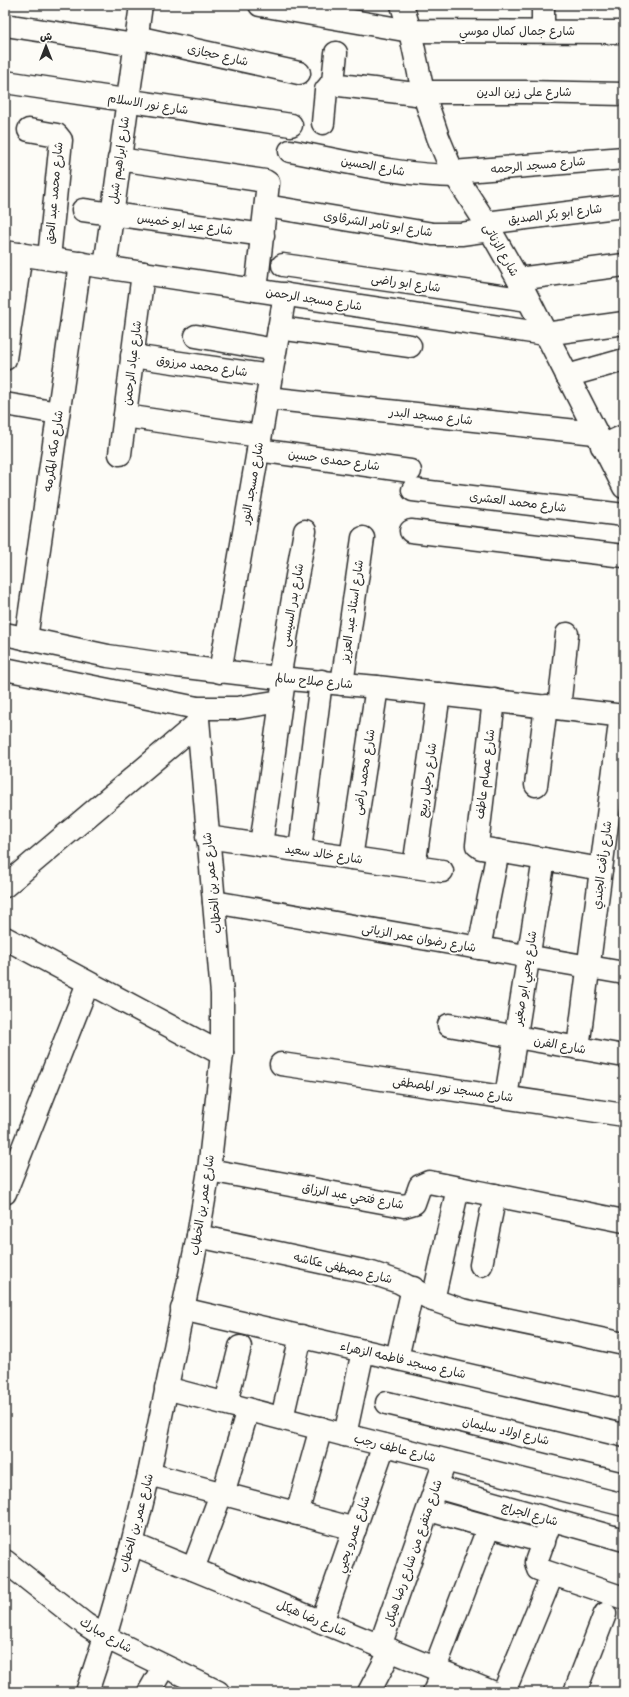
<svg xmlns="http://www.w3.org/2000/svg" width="629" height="1697" font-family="Sriracha,'Playpen Sans Arabic',sans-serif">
  <rect width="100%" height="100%" fill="#fdfcf7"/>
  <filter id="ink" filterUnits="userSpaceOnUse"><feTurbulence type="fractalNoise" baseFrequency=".025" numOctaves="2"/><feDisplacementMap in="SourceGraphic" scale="8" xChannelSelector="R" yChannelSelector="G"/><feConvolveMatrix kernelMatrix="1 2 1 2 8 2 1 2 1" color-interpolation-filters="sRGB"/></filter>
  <g filter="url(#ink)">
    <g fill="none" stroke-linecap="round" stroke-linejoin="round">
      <g stroke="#2b2b2b" stroke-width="25">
        <g id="minor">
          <polyline points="260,5 410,31 624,32"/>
          <polyline points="402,5 410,31 423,92 438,137 448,161 453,172 486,223 518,279 624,487"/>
          <polyline points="5,25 135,45"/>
          <polyline points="543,31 543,5"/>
          <polyline points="136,37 299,73"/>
          <polyline points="5,82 291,125"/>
          <polyline points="331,84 424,95"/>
          <polyline points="423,92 525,92 624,94"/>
          <polyline points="323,123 326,90 333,82 336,53"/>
          <polyline points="29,130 57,135 61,140 49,258"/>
          <path d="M290 151C344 161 401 176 456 176"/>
          <polyline points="119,159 265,181 268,183 256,290"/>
          <polyline points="453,172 624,158"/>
          <polyline points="266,206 433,234 461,234 490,230"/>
          <polyline points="83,210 263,235"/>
          <polyline points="486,223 624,206"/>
          <polyline points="5,252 545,334 624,323"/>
          <polyline points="283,265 528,300"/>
          <polyline points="105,267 141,5"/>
          <polyline points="518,279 624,265"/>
          <polyline points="279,328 410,346"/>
          <polyline points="196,336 275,350"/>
          <polyline points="132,356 271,376"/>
          <polyline points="5,359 21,254"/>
          <polyline points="567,376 624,360"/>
          <polyline points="267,398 595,433"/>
          <polyline points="5,404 58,413"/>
          <polyline points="125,416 260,436"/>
          <polyline points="602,446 624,436"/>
          <polyline points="258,450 410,471"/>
          <polyline points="120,454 143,273"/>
          <polyline points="413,490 624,515"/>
          <polyline points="411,531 624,556"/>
          <polyline points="5,634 108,656 177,666 279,678 377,687 624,716"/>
          <polyline points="26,639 80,263"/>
          <polyline points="5,669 197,708 237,708 281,701"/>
          <polyline points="220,672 285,294"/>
          <polyline points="279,678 305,531"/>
          <polyline points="342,684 363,538"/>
          <polyline points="494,700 477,845 481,848 601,869"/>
          <polyline points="559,708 567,634"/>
          <polyline points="536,785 546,706"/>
          <polyline points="207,837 442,871"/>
          <polyline points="261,845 283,687"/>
          <polyline points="300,850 321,681"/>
          <polyline points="351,858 377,687"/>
          <polyline points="414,867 439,694"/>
          <polyline points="5,886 198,723"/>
          <polyline points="214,902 624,973"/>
          <polyline points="5,938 222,1054"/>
          <polyline points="479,948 498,851"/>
          <polyline points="449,1025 624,1056"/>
          <polyline points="578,1048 621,715"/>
          <polyline points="281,1064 624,1115"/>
          <polyline points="506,1097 544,859"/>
          <polyline points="209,1170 404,1206 414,1203 420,1186 429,1182 624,1221"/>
          <polyline points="5,1193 88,983"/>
          <polyline points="198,1236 372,1273 399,1282 433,1300 462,1310 624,1344"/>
          <polyline points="481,1265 495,1195"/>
          <polyline points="433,1300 458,1188"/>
          <polyline points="182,1309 624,1411"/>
          <polyline points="397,1358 413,1288"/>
          <polyline points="166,1388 345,1435 624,1505"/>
          <polyline points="226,1403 240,1347"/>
          <polyline points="387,1403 624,1460"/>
          <polyline points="282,1418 301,1336"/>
          <polyline points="345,1435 363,1351"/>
          <polyline points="149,1474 355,1529"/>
          <polyline points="436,1487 624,1540"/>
          <polyline points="223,1494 248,1409"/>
          <polyline points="429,1510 544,1542"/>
          <polyline points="297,1514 321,1428"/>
          <polyline points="551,1520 536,1562 538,1569 624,1598"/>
          <polyline points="132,1544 492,1692"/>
          <polyline points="5,1561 85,1624 105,1637 218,1692"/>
          <polyline points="193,1569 221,1494"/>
          <polyline points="322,1622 384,1445"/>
          <polyline points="380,1646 445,1461"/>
          <polyline points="435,1668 489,1526"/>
          <polyline points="87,1692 105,1637 132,1544 149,1474 198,1236 209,1170 222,1054 222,994 197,708"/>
          <polyline points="149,1692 164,1666"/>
          <polyline points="369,1692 391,1650"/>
          <polyline points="434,1692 443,1672"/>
          <polyline points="504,1692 552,1575"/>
          <polyline points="575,1692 605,1614"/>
        </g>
      </g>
      <use href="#minor" stroke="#fdfcf7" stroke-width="22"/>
    </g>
  </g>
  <g text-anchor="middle" stroke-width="4" stroke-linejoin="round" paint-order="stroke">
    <g font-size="12" fill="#2b2b2b" stroke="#fdfcf7">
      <text x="517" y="35">شارع جمال كمال موسي</text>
      <text transform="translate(218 55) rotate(13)" y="4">شارع حجازى</text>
      <text x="524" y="96">شارع على زين الدين</text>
      <text transform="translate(148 104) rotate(9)" y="4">شارع نور الاسلام</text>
      <text transform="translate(119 160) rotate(-82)" y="4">شارع ابراهيم شبل</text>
      <text transform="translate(538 165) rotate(-5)" y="4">شارع مسجد الرحمه</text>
      <text transform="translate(373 166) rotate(10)" y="4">شارع الحسين</text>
      <text transform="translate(54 193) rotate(-85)" y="4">شارع محمد عبد الحق</text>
      <text transform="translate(555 214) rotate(-7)" y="4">شارع ابو بكر الصديق</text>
      <text transform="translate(185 224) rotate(8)" y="4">شارع عيد ابو خميس</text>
      <text transform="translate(378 224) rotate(9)" y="4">شارع ابو تامر الشرقاوى</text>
      <text transform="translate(501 250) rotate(60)" y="4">شارع الزناتى</text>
      <text transform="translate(406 283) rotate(8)" y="4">شارع ابو راضى</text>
      <text transform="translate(314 299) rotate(9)" y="4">شارع مسجد الرحمن</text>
      <text transform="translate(132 363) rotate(-83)" y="4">شارع عباد الرحمن</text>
      <text transform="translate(202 366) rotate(8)" y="4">شارع محمد مرزوق</text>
      <text transform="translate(431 416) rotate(6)" y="4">شارع مسجد البدر</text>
      <text transform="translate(53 451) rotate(-82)" y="4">شارع مكه المكرمه</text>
      <text transform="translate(334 460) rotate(8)" y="4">شارع حمدى حسين</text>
      <text transform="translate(252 483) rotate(-80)" y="4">شارع مسجد النور</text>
      <text transform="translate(518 502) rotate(7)" y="4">شارع محمد العشرى</text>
      <text transform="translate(292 605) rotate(-80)" y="4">شارع بدر السيسى</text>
      <text transform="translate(352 611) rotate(-82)" y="4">شارع استاذ عبد العزيز</text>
      <text transform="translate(314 681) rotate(5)" y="4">شارع صلاح سالم</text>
      <text transform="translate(364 772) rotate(-81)" y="4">شارع محمد راضى</text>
      <text transform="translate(485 774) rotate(-83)" y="4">شارع عصام عاطف</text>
      <text transform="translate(427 780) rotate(-82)" y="4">شارع رحيل ربيع</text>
      <text transform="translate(324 854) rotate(8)" y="4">شارع خالد سعيد</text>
      <text transform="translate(602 865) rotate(-83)" y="4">شارع رأفت الجندي</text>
      <text transform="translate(212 883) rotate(-96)" y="4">شارع عمر بن الخطاب</text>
      <text transform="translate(419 938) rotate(10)" y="4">شارع رضوان عمر الزياتى</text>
      <text transform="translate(525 978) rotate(-81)" y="4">شارع يحيي ابو صغير</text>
      <text transform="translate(560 1045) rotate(10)" y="4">شارع الفرن</text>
      <text transform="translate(453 1089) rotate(8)" y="4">شارع مسجد نور المصطفى</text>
      <text transform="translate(353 1196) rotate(10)" y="4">شارع فتحي عبد الرزاق</text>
      <text transform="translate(202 1205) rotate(-81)" y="4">شارع عمر بن الخطاب</text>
      <text transform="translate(343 1268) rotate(13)" y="4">شارع مصطفى عكاشه</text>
      <text transform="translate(403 1360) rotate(13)" y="4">شارع مسجد فاطمه الزهراء</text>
      <text transform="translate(506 1431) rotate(13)" y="4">شارع اولاد سليمان</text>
      <text transform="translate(395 1448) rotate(14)" y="4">شارع عاطف رجب</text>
      <text transform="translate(530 1514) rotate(16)" y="4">شارع الجراج</text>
      <text transform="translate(136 1523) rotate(-75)" y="4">شارع عمر بن الخطاب</text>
      <text transform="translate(353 1534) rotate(-71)" y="4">شارع عمرو يحيي</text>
      <text transform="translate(413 1553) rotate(-71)" y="4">شارع متفرع من شارع رضا هيكل</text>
      <text transform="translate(312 1618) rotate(23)" y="4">شارع رضا هيكل</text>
      <text transform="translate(106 1635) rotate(30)" y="4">شارع مبارك</text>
    </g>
  </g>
  <rect width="629" height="1697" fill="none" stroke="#fdfcf7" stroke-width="20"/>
  <rect x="10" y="10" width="609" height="1677" fill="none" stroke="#2b2b2b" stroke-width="1.5" filter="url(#ink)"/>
  <g transform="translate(46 46)" stroke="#fdfcf7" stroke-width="3" paint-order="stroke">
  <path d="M0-3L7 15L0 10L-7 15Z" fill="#2b2b2b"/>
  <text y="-6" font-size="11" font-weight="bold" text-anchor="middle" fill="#2b2b2b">ش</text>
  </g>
</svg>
